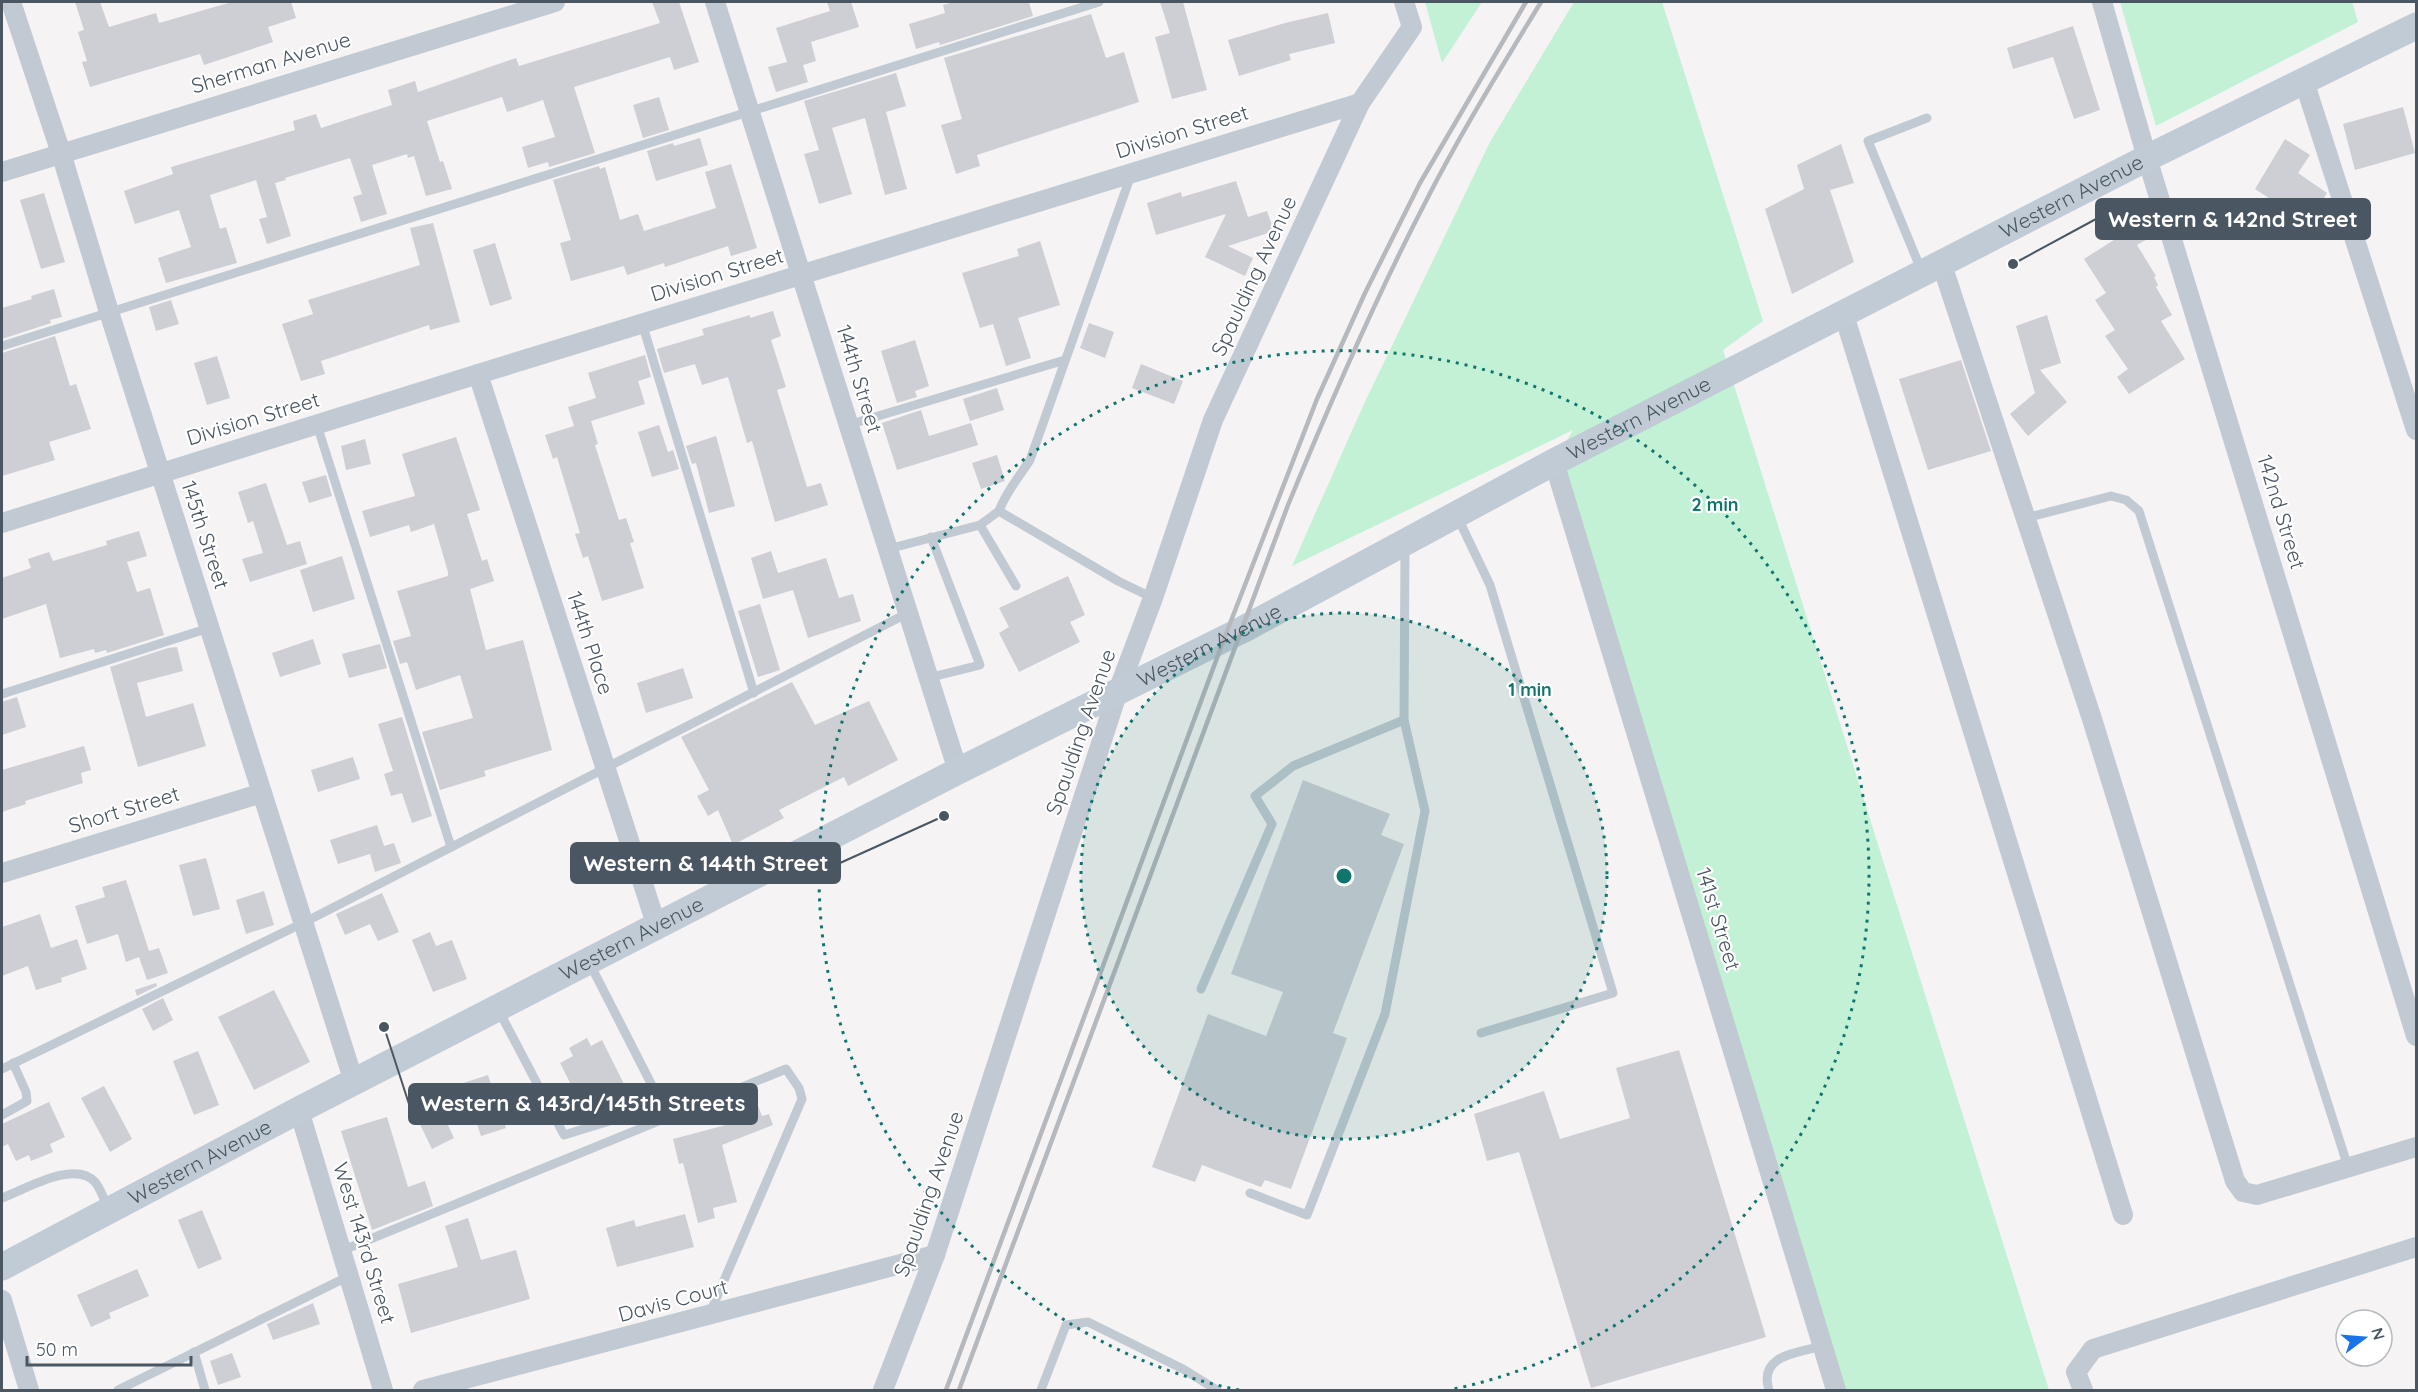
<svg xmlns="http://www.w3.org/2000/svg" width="2418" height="1392" font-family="Quicksand,sans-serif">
  <rect width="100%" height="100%" fill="#f5f3f3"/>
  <g fill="#c3f1d5">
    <polygon points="1425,2 1482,2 1442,63"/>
    <polygon points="1574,2 1662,2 1763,321 1723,350 2049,1390 1836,1390 1554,462 1573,430 1292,566 1363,406 1490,142"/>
    <polygon points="2120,2 2352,2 2358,22 2156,126"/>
  </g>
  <g fill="#cdcfd5">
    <polygon points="75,2 100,2 109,27 156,13 159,23 232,2 291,2 296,18 268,27 273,42 204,65 200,54 90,87 82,62 87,61 78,32 84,30"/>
    <polygon points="652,2 679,2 699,62 674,70 670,57 574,87 595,153 549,167 548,162 528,168 522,147 555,137 543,100 507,112 502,97 427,121 440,162 443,161 452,189 426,196 414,156 408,158 407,154 372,165 387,214 361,222 353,197 362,194 350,158 285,178 286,180 275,183 291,236 267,244 259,219 267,217 256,180 210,195 220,229 226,227 237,263 166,283 158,258 191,247 179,210 135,224 124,191 173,174 171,167 295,130 293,121 316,114 321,128 392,105 388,90 415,81 418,92 516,58 519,66 660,23"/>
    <polygon points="827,2 851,2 859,27 811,42 816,61 803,65 808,82 776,92 768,67 787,62 776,28 830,11"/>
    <polygon points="954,2 1029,2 1033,16 940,45 939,42 916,49 909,24 945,13 943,5"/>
    <polygon points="1160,2 1183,2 1207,90 1172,99 1155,37 1170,33"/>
    <polygon points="1328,13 1335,43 1289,54 1291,60 1239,76 1228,40 1285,23"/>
    <polygon points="1091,14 1106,58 1124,52 1139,102 977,155 980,166 956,174 941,125 962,119 944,58"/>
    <polygon points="2073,26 2100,110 2074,119 2053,57 2013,69 2007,48"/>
    <polygon points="896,73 906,106 886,112 907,189 885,195 865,118 832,128 852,194 819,204 804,154 819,150 804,101"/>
    <polygon points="659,97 669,130 643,138 633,105"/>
    <polygon points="2403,107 2415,153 2355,170 2343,124"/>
    <polygon points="700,138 708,165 656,181 647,151 673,143 674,146"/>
    <polygon points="2285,139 2310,155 2298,173 2327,193 2308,224 2255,189"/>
    <polygon points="1841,144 1854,183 1830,190 1854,262 1792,294 1765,209 1804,189 1797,165"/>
    <polygon points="731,164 757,248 731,256 728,246 665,267 664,263 627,275 624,266 571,281 560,243 571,240 553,180 599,166 600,169 605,167 620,220 638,214 644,231 716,208 705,172"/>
    <polygon points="1236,181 1248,217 1267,211 1274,231 1228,246 1253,258 1245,276 1205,257 1226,214 1156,235 1147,203 1181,192 1182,197"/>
    <polygon points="44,193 65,262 41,269 20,200"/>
    <polygon points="2142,222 2151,237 2137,245 2156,276 2154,277 2158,285 2156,287 2172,315 2161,321 2185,359 2129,394 2117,377 2128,369 2105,336 2115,330 2095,300 2106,293 2084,259"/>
    <polygon points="433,223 460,322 430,330 429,325 321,361 325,374 301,381 282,324 313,314 308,300 420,265 410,228"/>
    <polygon points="1040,241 1060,305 1018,318 1031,358 1006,366 993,324 980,328 962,273 1019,256 1017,249"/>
    <polygon points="495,243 512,299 490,306 473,250"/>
    <polygon points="54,289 62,317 50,320 51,323 2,339 2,308 32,299 31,296"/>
    <polygon points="171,300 179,324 156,331 149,307"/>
    <polygon points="773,311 781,336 771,340 786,387 777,390 807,487 821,483 828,505 775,522 752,441 747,443 728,377 702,385 695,364 664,373 657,349 704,335 702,329 750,315 750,318"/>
    <polygon points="2047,315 2061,363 2040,370 2067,402 2028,436 2010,414 2035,393 2016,326"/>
    <polygon points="1089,323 1114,332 1105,358 1080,348"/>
    <polygon points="55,336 70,386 76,384 91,429 49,442 55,460 2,476 2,353"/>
    <polygon points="915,340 929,386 915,391 917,397 897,403 881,351"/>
    <polygon points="645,355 651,377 638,381 645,404 591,421 598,444 595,445 619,520 626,518 634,542 630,543 644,588 602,601 588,556 583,558 575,534 580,533 557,457 553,459 545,435 574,426 568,407 596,398 588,373"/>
    <polygon points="217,356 230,398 207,405 194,363"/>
    <polygon points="1961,360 1991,451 1928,470 1899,379"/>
    <polygon points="1141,364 1183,381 1174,404 1132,388"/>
    <polygon points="997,388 1004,410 970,421 963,399"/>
    <polygon points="921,410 929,436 971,423 978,445 897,470 882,423"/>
    <polygon points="659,425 668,452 673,450 679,469 652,477 638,432"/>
    <polygon points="716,436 735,506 709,513 696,463 692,464 686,446"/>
    <polygon points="456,437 480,510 467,514 482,561 487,559 494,581 470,589 486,650 523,640 552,750 484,771 486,776 440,790 422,732 473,718 460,675 416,690 407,662 400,664 393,641 411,636 397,591 448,576 448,572 434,524 411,532 409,525 370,537 362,511 415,496 402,454"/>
    <polygon points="365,439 371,464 346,470 341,446"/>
    <polygon points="997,455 1005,481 981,489 972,463"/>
    <polygon points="326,475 332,496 309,503 302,482"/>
    <polygon points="266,483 287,545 300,541 307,564 250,582 242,559 263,553 253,521 248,523 238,492"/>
    <polygon points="139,531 147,556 127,562 137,592 150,588 164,635 107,653 106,650 95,653 94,649 60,658 46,604 2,619 2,578 31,568 28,559 49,552 53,561 107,545 106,541"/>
    <polygon points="771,551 778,573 826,558 839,598 853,594 861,621 808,638 793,590 763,599 751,558"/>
    <polygon points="342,556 355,599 313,612 300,570"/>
    <polygon points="1068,576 1085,615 1070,622 1080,642 1019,672 999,633 1009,627 999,608"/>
    <polygon points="760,604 780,670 758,677 738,611"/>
    <polygon points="313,639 321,664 280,677 272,653"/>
    <polygon points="380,644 387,668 349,678 342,654"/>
    <polygon points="177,647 183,671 137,683 146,717 193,703 206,746 138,767 110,667 168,648"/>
    <polygon points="683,668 693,698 646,713 637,683"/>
    <polygon points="792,682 815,725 869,701 898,760 848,786 844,777 779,810 784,818 733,845 718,810 708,816 697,796 709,790 681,737"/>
    <polygon points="17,697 26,727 2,735 2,702"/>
    <polygon points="402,717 432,816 412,823 402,793 391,796 384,774 393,771 378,724"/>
    <polygon points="84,746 91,770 81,773 83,783 25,801 26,804 2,812 2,770"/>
    <polygon points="353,757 360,779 318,792 311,770"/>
    <polygon points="1303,780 1390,814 1381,835 1404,844 1333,1033 1347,1038 1291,1189 1265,1180 1261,1187 1202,1165 1195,1182 1152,1167 1208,1014 1266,1036 1283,992 1231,974"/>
    <polygon points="377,825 384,846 394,843 401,863 375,872 370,854 338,864 330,840"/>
    <polygon points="206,858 220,909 193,916 179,865"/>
    <polygon points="126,880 149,951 159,948 168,973 147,980 139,957 126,962 118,934 87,944 75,906 105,897 102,887"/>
    <polygon points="264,891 274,925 246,934 236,900"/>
    <polygon points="382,893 399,932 378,941 370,924 345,935 336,914"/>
    <polygon points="40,914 51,948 77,939 87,969 61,978 62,982 36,990 28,966 2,976 2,927"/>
    <polygon points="430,932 436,946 452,940 467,979 433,992 412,940"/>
    <polygon points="156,983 157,986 137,996 135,990"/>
    <polygon points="274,990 310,1062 254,1090 218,1017"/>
    <polygon points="163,998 173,1020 153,1031 142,1009"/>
    <polygon points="587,1038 591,1046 602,1040 631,1098 589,1120 560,1063 573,1056 569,1048"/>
    <polygon points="1679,1050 1766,1337 1591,1388 1519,1152 1487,1161 1474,1114 1544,1091 1560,1139 1630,1118 1616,1068"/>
    <polygon points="198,1051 219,1105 194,1115 173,1061"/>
    <polygon points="488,1075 506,1128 481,1136 463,1083"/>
    <polygon points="104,1086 132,1139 110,1152 81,1098"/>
    <polygon points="752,1090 762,1116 769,1114 773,1125 722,1145 737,1202 713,1208 715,1218 698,1223 683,1163 679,1164 673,1139 726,1125 722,1115 741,1107 736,1097"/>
    <polygon points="434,1095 454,1138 432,1149 411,1106"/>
    <polygon points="49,1102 65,1137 50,1144 53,1152 31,1161 29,1155 16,1161 8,1144 2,1147 2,1124"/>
    <polygon points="387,1117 408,1187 425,1181 433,1206 372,1230 341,1131"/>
    <polygon points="202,1210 222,1259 198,1269 178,1220"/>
    <polygon points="685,1214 694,1247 617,1267 606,1228 634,1220 636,1227"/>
    <polygon points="468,1218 481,1260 516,1250 530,1299 411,1333 398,1284 458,1267 445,1226"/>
    <polygon points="137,1269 149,1296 109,1313 111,1318 91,1327 77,1295"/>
    <polygon points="313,1303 320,1324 273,1340 267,1324"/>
    <polygon points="232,1353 241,1377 218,1385 210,1361"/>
  </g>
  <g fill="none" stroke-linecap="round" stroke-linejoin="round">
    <g stroke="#c1cad2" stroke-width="9">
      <polyline points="1922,272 1868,141 1927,118"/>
      <polyline points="642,323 754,693"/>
      <polyline points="2,346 1099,2"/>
      <polyline points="317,425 451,847"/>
      <polyline points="848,425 1065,360"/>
      <path d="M999 511C1006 492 1019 477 1030 460L1131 175"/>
      <polyline points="1457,516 1490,585 1613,993 1481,1033"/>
      <polyline points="2026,518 2111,496 2126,500 2139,511 2348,1167"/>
      <polyline points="980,525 1016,586"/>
      <polyline points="888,549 980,525 999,511 1118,581 1153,598"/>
      <polyline points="928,678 980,665 931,537"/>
      <polyline points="2,694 209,628"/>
      <polyline points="1201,989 1272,824 1255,796 1293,766 1404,720"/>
      <polyline points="499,1011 564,1135 662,1105 590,964"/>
      <polyline points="2,1069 303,923 908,613"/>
      <polyline points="2,1115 27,1101 26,1092 13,1063"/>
      <polyline points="1250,1193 1307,1215 1385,1014 1425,811 1404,720 1405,547"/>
      <path d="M2 1198C24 1190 75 1159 95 1182 101 1189 104 1200 108 1208"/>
      <polyline points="341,1251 786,1069 799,1088 802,1099 710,1313"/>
      <polyline points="194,1352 205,1390"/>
      <polyline points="118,1390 349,1276"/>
      <polyline points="1041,1390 1066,1325 1088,1322 1183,1369 1217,1390"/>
      <path d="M1769 1390C1758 1355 1797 1353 1822 1346"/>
    </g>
    <g stroke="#c1cad2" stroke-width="20">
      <polyline points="11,2 61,153 109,312 354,1082"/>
      <polyline points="715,2 958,771"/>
      <polyline points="2102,2 2147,158 2416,1036"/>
      <polyline points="2304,81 2416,430"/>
      <polyline points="2,172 555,2"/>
      <polyline points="1942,265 2092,719 2235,1181 2243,1192 2257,1195 2416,1147"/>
      <polyline points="1844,315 2123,1215"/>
      <polyline points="478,374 657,927"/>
      <polyline points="1554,462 1836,1390"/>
      <polyline points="2,523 478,374 1360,103 1412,27 1404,2"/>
      <polyline points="2,873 262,793"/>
      <polyline points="299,1110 383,1390"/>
      <polyline points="2,1300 29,1390"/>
      <polyline points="423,1390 935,1255"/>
      <polyline points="883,1390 935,1255 1118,691 1153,598 1213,420 1360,103"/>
      <polyline points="2083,1390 2076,1372 2093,1349 2416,1247"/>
    </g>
    <path stroke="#c1cbd6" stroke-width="27" id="s1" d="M2 1267 299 1110 958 771 1242 630 1554 462 2147 158 2416 26"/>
    <g stroke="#b5b8bd" stroke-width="4.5">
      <polyline points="946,1390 1224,639 1317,399 1365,293 1420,183 1526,2"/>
      <path d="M959 1390 1288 505C1330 403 1374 301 1425 203 1460 134 1501 68 1541 2"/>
    </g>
  </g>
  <circle cx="1344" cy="876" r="263" fill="#0f766e" fill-opacity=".12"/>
  <g fill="none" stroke="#0f766e" stroke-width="3" stroke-dasharray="3 6">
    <circle cx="1344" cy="876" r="263"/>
    <path d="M1239 1390A525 525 0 1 1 1449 1390"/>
  </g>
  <g text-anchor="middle" stroke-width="4.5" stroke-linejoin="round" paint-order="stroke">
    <g font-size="21" fill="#4a5661" stroke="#fff">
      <text transform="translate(271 63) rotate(-17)" y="7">Sherman Avenue</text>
      <text transform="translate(1182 132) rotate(-17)" y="7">Division Street</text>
      <text dy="7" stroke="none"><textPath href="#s1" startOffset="2330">Western Avenue</textPath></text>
      <text transform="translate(717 275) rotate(-17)" y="7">Division Street</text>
      <text transform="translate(1254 276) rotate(-65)" y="7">Spaulding Avenue</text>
      <text transform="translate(859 379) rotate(73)" y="7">144th Street</text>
      <text transform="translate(253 419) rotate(-17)" y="7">Division Street</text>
      <text dy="7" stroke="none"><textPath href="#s1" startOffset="1844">Western Avenue</textPath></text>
      <text transform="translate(2281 512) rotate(73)" y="7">142nd Street</text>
      <text transform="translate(205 535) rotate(72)" y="7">145th Street</text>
      <text transform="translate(590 643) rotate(72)" y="7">144th Place</text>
      <text dy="7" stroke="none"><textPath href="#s1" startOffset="1358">Western Avenue</textPath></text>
      <text transform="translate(1081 732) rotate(-71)" y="7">Spaulding Avenue</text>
      <text transform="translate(124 810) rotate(-17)" y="7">Short Street</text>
      <text transform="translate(1718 919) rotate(73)" y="7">141st Street</text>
      <text dy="7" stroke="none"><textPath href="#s1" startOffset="710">Western Avenue</textPath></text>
      <text dy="7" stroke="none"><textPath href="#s1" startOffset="224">Western Avenue</textPath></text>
      <text transform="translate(929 1194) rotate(-71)" y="7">Spaulding Avenue</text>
      <text transform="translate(364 1243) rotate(73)" y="7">West 143rd Street</text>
      <text transform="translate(673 1301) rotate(-15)" y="7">Davis Court</text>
    </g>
  </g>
  <circle cx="1344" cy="876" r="9" fill="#0f766e" stroke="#fff" stroke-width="3"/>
  <g font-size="18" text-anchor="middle" font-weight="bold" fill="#0f766e" stroke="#fff" stroke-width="4.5" stroke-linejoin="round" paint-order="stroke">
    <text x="1715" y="511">2 min</text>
    <text x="1530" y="696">1 min</text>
  </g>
  <path fill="none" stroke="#4a5661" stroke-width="2" d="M2013 264L2096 219M944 816L840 863M384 1027L409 1104"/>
  <g fill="#4a5661" stroke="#fff" stroke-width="2">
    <circle cx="2013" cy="264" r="6"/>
    <circle cx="944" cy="816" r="6"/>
    <circle cx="384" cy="1027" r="6"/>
  </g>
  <g fill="#4a5661" stroke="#4a5661" stroke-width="2">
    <rect x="2096" y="199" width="274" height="40" rx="6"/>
    <rect x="571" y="843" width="269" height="40" rx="6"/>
    <rect x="409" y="1084" width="348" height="40" rx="6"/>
  </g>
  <g font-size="22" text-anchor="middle" font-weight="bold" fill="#fff">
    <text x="2233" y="227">Western &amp; 142nd Street</text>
    <text x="706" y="871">Western &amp; 144th Street</text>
    <text x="583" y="1111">Western &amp; 143rd/145th Streets</text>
  </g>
  <rect width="2418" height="1392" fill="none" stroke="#4a5661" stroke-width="6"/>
  <g transform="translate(2364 1338) rotate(74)"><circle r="28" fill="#ffffff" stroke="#b7bbc0" stroke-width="1.5"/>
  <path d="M0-4.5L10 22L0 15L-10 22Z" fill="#1a73e8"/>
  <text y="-9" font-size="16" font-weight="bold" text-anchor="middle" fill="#4a5661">N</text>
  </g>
  <path d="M27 1356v9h164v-9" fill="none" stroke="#4a5661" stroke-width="3"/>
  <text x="36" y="1356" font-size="18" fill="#4a5661" stroke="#ffffff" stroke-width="4.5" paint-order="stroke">50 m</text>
</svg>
